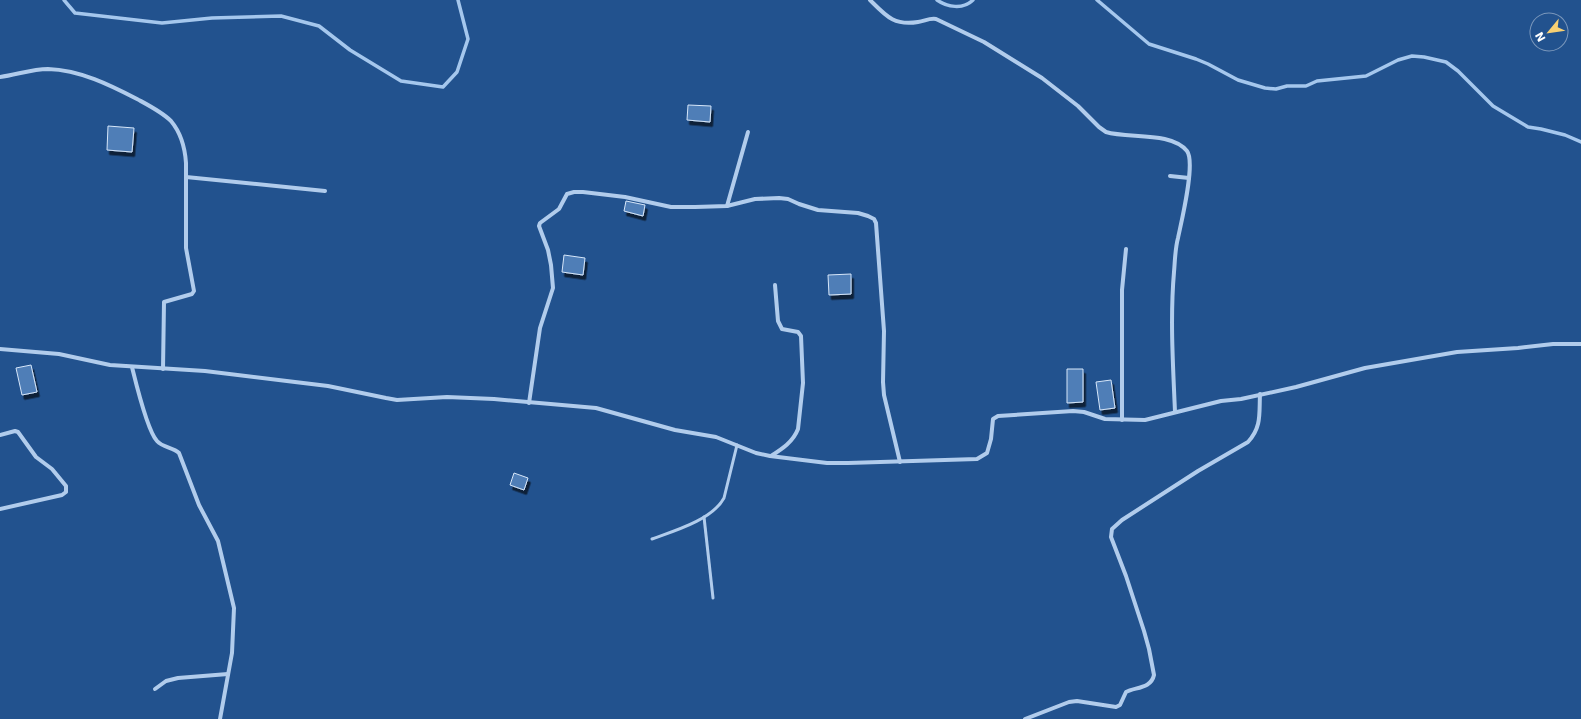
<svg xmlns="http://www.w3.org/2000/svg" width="1581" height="719" font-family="'DejaVu Sans',sans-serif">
  <defs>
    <filter id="shadow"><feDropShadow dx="2.5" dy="4.5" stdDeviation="0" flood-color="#0009"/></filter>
  </defs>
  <rect width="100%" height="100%" fill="#22528e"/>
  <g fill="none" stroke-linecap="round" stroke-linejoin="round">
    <g stroke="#a5c7ed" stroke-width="3.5">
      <polyline points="64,0 75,13 162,23 212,18 281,16 319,26 350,50 401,81 443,87 457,72 468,39 458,0"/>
      <path d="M937 0C947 7 963 10 973 0"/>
      <polyline points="1097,0 1149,44 1196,59 1208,64 1238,80 1265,88 1276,89 1287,86 1306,86 1317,81 1366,76 1398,60 1412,56 1424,57 1446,62 1458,71 1493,106 1528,127 1541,129 1565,135 1581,142"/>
    </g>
  </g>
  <g fill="#4f7eb7" stroke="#d6e6f9" filter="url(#shadow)">
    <polygon points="688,105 711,106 710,122 687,120"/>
    <polygon points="108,126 134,128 132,152 107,150"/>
    <polygon points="626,201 645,205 643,216 624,211"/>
    <polygon points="564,255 585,258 583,275 562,272"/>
    <polygon points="851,274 851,294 829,295 828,275"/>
    <polygon points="31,365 37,392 22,395 16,368"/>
    <polygon points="1067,369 1083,369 1083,402 1067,403"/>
    <polygon points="1111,380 1115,408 1100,410 1096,382"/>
    <polygon points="514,473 528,478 524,490 510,485"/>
  </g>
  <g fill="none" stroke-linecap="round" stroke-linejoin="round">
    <g stroke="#b1ccec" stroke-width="3">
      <polyline points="704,517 713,598"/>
      <path d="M652 539C674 531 712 520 724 498L737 445"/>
    </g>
    <g stroke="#b1ccec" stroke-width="4">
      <path d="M870 0C886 16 894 26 918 22 925 21 929 18 936 19L984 42 1042 78 1078 106 1099 127 1106 132C1128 139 1171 131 1187 151 1196 163 1181 223 1178 238 1175 249 1175 261 1174 272 1170 318 1173 365 1175 412"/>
      <path d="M0 77C16 75 32 69 48 69 80 70 110 85 137 99 148 105 162 112 171 121 181 133 185 148 186 163V248L194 291 192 294 164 302 163 369"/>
      <polyline points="1170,176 1189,178"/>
      <polyline points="186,177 325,191"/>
      <polyline points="727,206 748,132"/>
      <polyline points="0,349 59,354 110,365 205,371 295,382 328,386 386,398 397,400 447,397 494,399 596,408 675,430 716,437 756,453 770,456 827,463 848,463 977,459 987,453 991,439 993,419 998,416 1073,411 1084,412 1105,419 1145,420 1221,401 1241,399 1296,387 1365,368 1457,352 1518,348 1553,344 1581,344"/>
      <path d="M132 367C136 383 147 430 157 441 163 448 173 447 179 453L199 505 218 541 234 608 232 653 220 719"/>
      <polyline points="529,403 540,328 553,288 551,265 548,250 539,226 540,223 559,209 567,194 574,192 583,192 625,197 671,207 695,207 727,206 755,199 779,198 788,199 799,204 818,210 858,213 868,216 874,219 876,223 884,331 883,382 884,395 900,462"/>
      <polyline points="1122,420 1122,290 1126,249"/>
      <polyline points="0,435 15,431 18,432 36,457 52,469 66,486 66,492 62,495 0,509"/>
      <path d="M771 456C782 449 793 442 798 429L803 383 801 336 798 332 782 329 778 321 775 285"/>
      <polyline points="155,689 166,681 178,678 228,674"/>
      <path d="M1025 719 1069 702 1077 701 1116 707 1120 705 1126 692C1135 687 1151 689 1154 675L1149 649 1144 631 1126 576 1111 537 1112 529 1122 520 1198 471 1248 442C1262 427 1259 413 1260 394"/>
    </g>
  </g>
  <g transform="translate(1549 32) rotate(241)"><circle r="19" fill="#22528e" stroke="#7a97bb"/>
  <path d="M0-3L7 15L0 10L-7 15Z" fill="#f7d073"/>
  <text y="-6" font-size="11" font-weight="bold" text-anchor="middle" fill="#ffffff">N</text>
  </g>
</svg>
